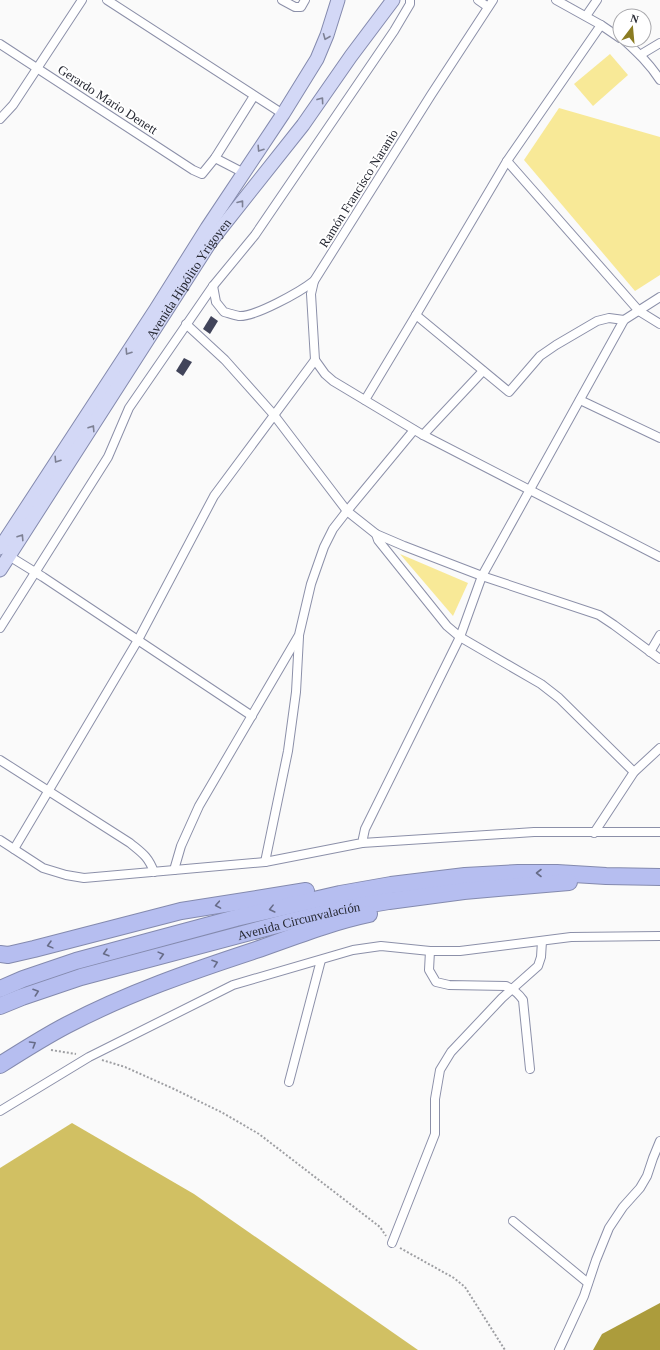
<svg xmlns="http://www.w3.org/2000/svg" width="660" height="1350" font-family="'Times New Roman',serif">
  <rect width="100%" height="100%" fill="#fafafa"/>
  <g fill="#f8e997">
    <polygon points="610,54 628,75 593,106 574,84"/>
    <polygon points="559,108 660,137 660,275 635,291 524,160"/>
    <polygon points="400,554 468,583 453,616"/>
  </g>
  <polygon fill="#d1c063" points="72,1123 194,1194 418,1350 0,1350 0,1168"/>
  <polygon fill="#ac9c3c" points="660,1303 660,1350 593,1350 602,1334"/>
  <g fill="#41445a">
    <polygon points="211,316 218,321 210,334 203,329"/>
    <polygon points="184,358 192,362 183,376 176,371"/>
  </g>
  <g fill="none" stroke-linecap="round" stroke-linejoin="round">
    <g stroke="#8c90a9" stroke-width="10">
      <g id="street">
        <polyline points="107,0 283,114"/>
        <polyline points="282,0 295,7 301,7 305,0"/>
        <polyline points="478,0 488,7"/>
        <polyline points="556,0 601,25 620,38"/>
        <polyline points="586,16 597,0"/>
        <path d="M624 40C637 52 650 64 660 80"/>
        <polyline points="0,44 193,170 202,174 215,158 254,96"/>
        <polyline points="640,55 660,43"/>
        <polyline points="0,119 13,105 82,0"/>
        <polyline points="215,158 244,173"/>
        <polyline points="507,161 639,311 660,324"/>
        <polyline points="314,281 311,294 315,360 325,374 333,381 423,435 660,557"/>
        <path d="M213 286 216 302 224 312C228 313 234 315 239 316 255 317 300 292 314 281L431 95 493 0"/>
        <polyline points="416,315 509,392 540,356 556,345 597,321 609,318 624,320"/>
        <polyline points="186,324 225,360 274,415 347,511 376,534 404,546 482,576 599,615 614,625 660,659"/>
        <polyline points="365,400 416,315 507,161 601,25"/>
        <polyline points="580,400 660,438"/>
        <polyline points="423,435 483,371"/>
        <polyline points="376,534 378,540 447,626 460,637 541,684 559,698 634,772"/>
        <polyline points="9,556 43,577 252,716"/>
        <polyline points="0,628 108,457 129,408 213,286 255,235 394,31 410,4 410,0"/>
        <polyline points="650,652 660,635"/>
        <path d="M0 760 130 843C142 853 148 856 154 872"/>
        <polyline points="594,833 634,772 660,748"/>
        <polyline points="0,840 43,868 66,875 84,878 265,862 362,843 365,829 460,637 482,576 624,320 660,297"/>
        <polyline points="362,843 534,832 660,832"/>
        <polyline points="14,849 138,640 214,496 315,360"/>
        <polyline points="265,862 288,751 296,692 299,637"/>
        <polyline points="174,870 181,846 199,806 299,635 311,584 324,547 333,529 347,511 414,430"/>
        <path d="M430 951 429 970 436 982 449 985 506 986C514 989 518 993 523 1000L530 1069"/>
        <polyline points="289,1082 321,960"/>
        <polyline points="0,1111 89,1057 233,985 353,950 381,946 430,951 460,951 571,937 660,936"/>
        <polyline points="513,1221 588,1283"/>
        <polyline points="392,1243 435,1134 435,1099 440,1070 451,1052 502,998 538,966 541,957 542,941"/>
        <polyline points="559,1350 584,1296 596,1260 609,1228 623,1207 640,1188 647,1176 653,1158 660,1141"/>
      </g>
    </g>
    <g stroke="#848aae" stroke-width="15">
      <g id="primary">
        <polyline points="0,548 156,309 207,228 283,114 317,59 327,35 338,0"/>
        <path id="s1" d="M0 570 211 241 303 125 351 56 393 0"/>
      </g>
    </g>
    <g stroke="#848aae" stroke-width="18">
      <g id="highway">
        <polyline points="0,954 8,955 34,949 181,911 306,891"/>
        <polyline points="0,989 23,979 76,961 236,918 340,894 391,885 465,876 518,873 557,873 606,876 660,877"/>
        <path id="s2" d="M0 1006 22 997 81 977 292 921 342 909 389 901 464 891 569 882"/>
        <path d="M0 1065C22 1051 44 1037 67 1025 128 993 192 971 256 950 293 937 331 922 369 914"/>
      </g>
    </g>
    <g stroke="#9e9fa3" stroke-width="2" stroke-dasharray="2 2" stroke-linecap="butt">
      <polyline points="51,1050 76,1054"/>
      <polyline points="102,1060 125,1067 174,1089 221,1112 259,1134 380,1227 386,1236"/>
      <polyline points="400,1248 454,1278 465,1287 505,1350"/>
    </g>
    <use href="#street" stroke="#fff" stroke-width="8"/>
    <use href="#primary" stroke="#d3d8f6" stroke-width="13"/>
    <use href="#highway" stroke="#b6bef0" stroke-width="16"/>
  </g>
  <defs><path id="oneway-chevron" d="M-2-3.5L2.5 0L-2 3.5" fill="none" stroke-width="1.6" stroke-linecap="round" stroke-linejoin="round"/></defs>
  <g stroke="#7d8094">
    <use href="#oneway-chevron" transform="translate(326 37) rotate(112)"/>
    <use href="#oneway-chevron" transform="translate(321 100) rotate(-54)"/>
    <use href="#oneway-chevron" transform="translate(260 149) rotate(123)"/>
    <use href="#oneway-chevron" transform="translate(241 203) rotate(-52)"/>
    <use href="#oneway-chevron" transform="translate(128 352) rotate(123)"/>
    <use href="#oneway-chevron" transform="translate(92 428) rotate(-57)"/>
    <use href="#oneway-chevron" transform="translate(57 460) rotate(123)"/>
    <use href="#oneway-chevron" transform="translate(21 537) rotate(-57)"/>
  </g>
  <g stroke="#676c88">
    <use href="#oneway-chevron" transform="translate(539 873) rotate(180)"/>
    <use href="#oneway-chevron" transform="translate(218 905) rotate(170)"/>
    <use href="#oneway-chevron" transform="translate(272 909) rotate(166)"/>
    <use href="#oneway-chevron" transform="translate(50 945) rotate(165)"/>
    <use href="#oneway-chevron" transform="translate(106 953) rotate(164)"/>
    <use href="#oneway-chevron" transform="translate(161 955) rotate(-15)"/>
    <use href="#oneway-chevron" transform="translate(215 963) rotate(-19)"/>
    <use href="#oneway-chevron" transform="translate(36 992) rotate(-19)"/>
    <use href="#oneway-chevron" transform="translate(33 1044) rotate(-31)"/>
  </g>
  <g text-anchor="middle" stroke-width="4" stroke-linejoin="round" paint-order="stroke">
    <g font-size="13" fill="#272933" stroke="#fff">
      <text transform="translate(108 99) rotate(33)" y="5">Gerardo Mario Denett</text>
      <text transform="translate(358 188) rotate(-58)" y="5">Ramón Francisco Naranio</text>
      <text dy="5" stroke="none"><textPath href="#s1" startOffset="347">Avenida Hipólito Yrigoyen</textPath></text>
      <text dy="5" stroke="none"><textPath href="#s2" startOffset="311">Avenida Circunvalación</textPath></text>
    </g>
  </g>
  <g transform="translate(632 28) rotate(16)"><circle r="19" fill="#ffffff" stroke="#a9a9ad"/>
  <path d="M0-3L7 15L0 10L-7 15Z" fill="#8b7c22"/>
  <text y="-6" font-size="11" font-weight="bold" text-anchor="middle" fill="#272933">N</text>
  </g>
</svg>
